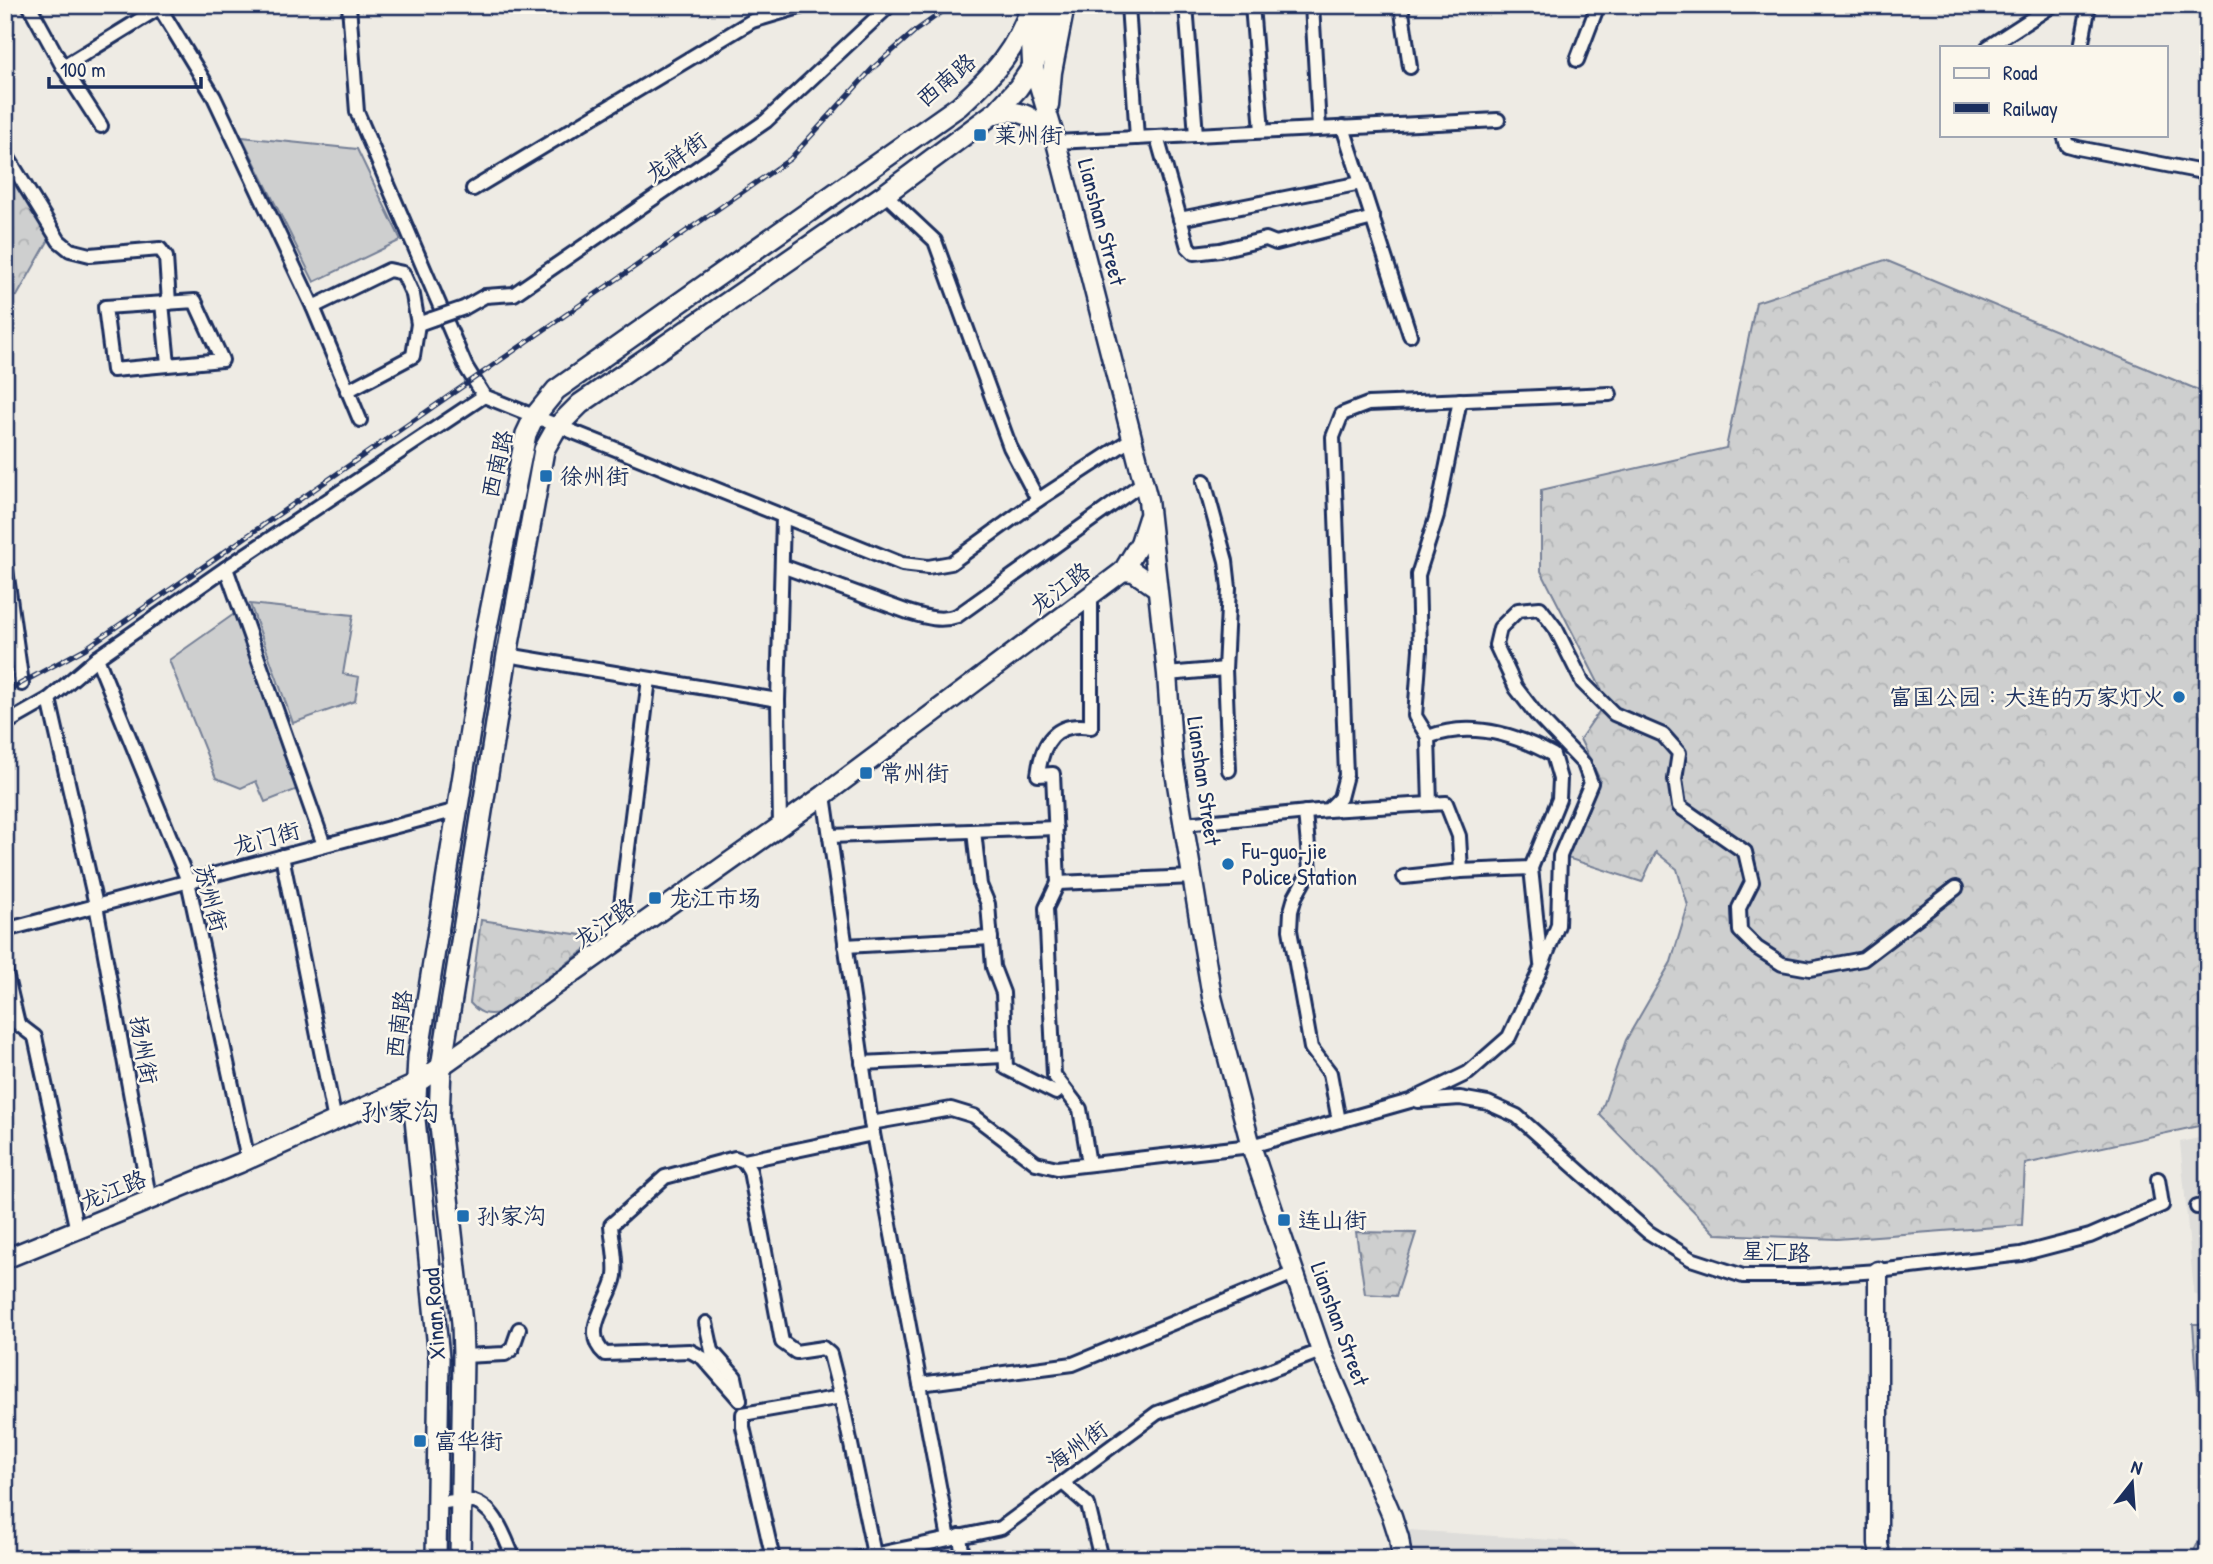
<svg xmlns="http://www.w3.org/2000/svg" width="2213" height="1564" font-family="'Patrick Hand','LXGW WenKai TC',sans-serif">
  <defs>
    <pattern id="forest-crowns" width="20" height="18" patternUnits="userSpaceOnUse" patternTransform="scale(1.75)"><rect width="20" height="18" fill="#cecfcf"/><path d="M2 6a3 3 0 1 1 6 0M12 15a3 3 0 1 1 6 0" fill="none" stroke="#b0b2b4"/></pattern>
  </defs>
  <rect width="100%" height="100%" fill="#eeebe4"/>
  <filter id="ink" filterUnits="userSpaceOnUse"><feTurbulence type="fractalNoise" baseFrequency=".0143" numOctaves="2"/><feDisplacementMap in="SourceGraphic" scale="14" xChannelSelector="R" yChannelSelector="G"/><feConvolveMatrix kernelMatrix="1 2 1 2 8 2 1 2 1" color-interpolation-filters="sRGB"/></filter>
  <g filter="url(#ink)">
    <g fill="#deddda">
      <polygon points="2208,1136 2208,1302 2194,1293 2180,1142"/>
      <polygon points="1409,1530 1567,1541 1580,1547 1580,1559 1413,1559"/>
    </g>
    <g fill="url(#forest-crowns)" stroke="#747f96" stroke-width="2">
      <polygon points="5,167 51,236 17,296 5,297"/>
      <polygon points="1885,260 2208,394 2208,1124 2025,1164 2022,1225 1837,1239 1716,1234 1600,1115 1626,1040 1671,962 1688,906 1677,869 1656,852 1642,882 1567,858 1600,780 1580,739 1607,700 1541,571 1541,490 1726,448 1756,302"/>
      <path d="M481 920 601 938 499 1013C486 1016 479 1013 470 1003Z"/>
      <polygon points="1356,1232 1416,1233 1396,1296 1365,1294"/>
      <polygon points="2193,1324 2208,1324 2208,1394 2198,1393"/>
      <polygon points="2208,1522 2208,1559 2036,1559 2042,1557 2154,1558 2193,1553"/>
    </g>
    <g fill="#cecfcf" stroke="#747f96" stroke-width="2">
      <polygon points="242,137 357,149 401,240 314,282"/>
      <polygon points="250,604 353,615 343,674 359,677 355,701 293,723"/>
      <polygon points="237,612 303,787 265,802 256,781 241,788 216,778 169,660"/>
    </g>
    <g fill="none" stroke-linecap="round" stroke-linejoin="round">
      <g stroke="#1b2f5e" stroke-width="18">
        <g id="street">
          <polyline points="29,5 63,67 101,126"/>
          <polyline points="158,5 214,97 313,307 360,420"/>
          <polyline points="349,5 357,112 466,367 484,396 902,564 928,567 951,563 1038,500 1133,438"/>
          <polyline points="1128,5 1137,138"/>
          <polyline points="1186,5 1196,135"/>
          <polyline points="1252,5 1262,131"/>
          <polyline points="1312,5 1319,128"/>
          <polyline points="1401,5 1410,67"/>
          <polyline points="1988,47 2053,5"/>
          <polyline points="2081,47 2089,5"/>
          <polyline points="1577,60 1598,5"/>
          <polyline points="63,67 159,8"/>
          <polyline points="1343,127 1410,335"/>
          <polyline points="2064,135 2067,145 2078,148 2208,173"/>
          <polyline points="1157,137 1188,247 1194,253 1220,250 1266,239 1276,243 1373,218"/>
          <polyline points="1056,142 1498,120"/>
          <polyline points="5,153 59,241 70,250 90,255 160,249 166,257 169,303"/>
          <polyline points="473,189 752,21 806,5"/>
          <polyline points="885,194 935,241 1010,447 1038,500"/>
          <polyline points="1180,219 1361,183"/>
          <polygon points="195,301 222,360 113,370 105,307"/>
          <polyline points="162,303 168,364"/>
          <polyline points="313,307 389,270 403,273 413,295 418,324 432,319"/>
          <polyline points="464,308 485,296 514,294 766,121 890,5"/>
          <polyline points="347,391 413,356 418,324"/>
          <polyline points="1204,481 1226,561 1229,588 1225,669 1229,770"/>
          <polyline points="5,562 22,684"/>
          <path d="M782 566 908 612C925 617 940 622 957 616L1144 482"/>
          <polyline points="226,568 324,845"/>
          <polyline points="507,655 778,700"/>
          <polyline points="97,658 188,881 248,1160"/>
          <polyline points="1167,674 1225,669"/>
          <polyline points="49,699 96,905 150,1202"/>
          <polyline points="5,724 49,699 97,658 226,568 484,396"/>
          <path d="M1428 737C1470 721 1515 734 1553 755L1560 779 1559 799 1531 868"/>
          <polyline points="824,795 871,1123 949,1539"/>
          <polyline points="1430,804 1428,737 1415,716 1420,649 1418,575 1437,515 1460,400"/>
          <polyline points="1328,810 1446,803 1459,836 1461,871"/>
          <polyline points="1305,812 1310,870 1295,897 1291,911 1290,930 1311,1048 1330,1073 1339,1121"/>
          <polyline points="1184,824 1328,810 1340,798 1346,775 1333,437 1342,414 1368,404 1610,394"/>
          <polyline points="780,826 778,700 783,518"/>
          <polyline points="974,831 980,885 988,904 993,967 1003,993 1006,1068 1056,1093 1063,1087"/>
          <polyline points="830,836 1056,828"/>
          <polyline points="282,856 335,1121"/>
          <polyline points="1404,877 1461,871 1531,868 1541,964"/>
          <polyline points="1058,883 1193,877"/>
          <polyline points="5,930 457,810"/>
          <polyline points="616,945 649,679"/>
          <polyline points="845,946 991,938"/>
          <polyline points="5,969 18,1024 35,1037 77,1231"/>
          <polyline points="862,1063 1005,1056"/>
          <polyline points="1418,1101 1460,1098 1488,1103 1517,1116 1648,1232 1691,1259 1743,1276 1804,1276 1878,1271 2021,1254 2090,1236 2162,1205 2158,1179"/>
          <polyline points="871,1123 951,1109 974,1116 1036,1163 1057,1168 1251,1146 1410,1101 1468,1073 1509,1037 1541,968 1558,925 1560,856 1591,783 1584,764 1536,714 1516,688 1496,645 1500,628 1518,610 1540,608 1556,629 1583,683 1614,714 1663,735 1679,753 1675,779 1679,806 1745,852 1752,882 1739,908 1740,931 1757,948 1782,964 1810,969 1863,959 1956,888"/>
          <polyline points="744,1161 873,1134"/>
          <path d="M1089 1164 1080 1109 1054 1075 1046 908 1058 883 1053 774 1038 775C1042 742 1055 721 1091 727V595"/>
          <polyline points="2197,1207 2208,1205"/>
          <polyline points="706,1323 712,1351 735,1377 740,1400"/>
          <polyline points="463,1356 505,1354 512,1349 519,1329"/>
          <polyline points="920,1384 1073,1364 1294,1273"/>
          <path d="M740 1400 703 1358 690 1351 605 1354C579 1331 611 1301 615 1276 617 1260 612 1241 611 1225L665 1177 735 1158 744 1161 750 1171 782 1342 796 1352 823 1348 830 1354 841 1397"/>
          <polyline points="1064,1484 1088,1505 1101,1559"/>
          <path d="M437 1503C447 1502 460 1499 471 1501 496 1506 505 1539 514 1559"/>
          <polyline points="960,1536 963,1559"/>
          <polyline points="773,1559 743,1427 743,1414 841,1397 874,1554"/>
          <polyline points="855,1559 1001,1528 1157,1413 1321,1351"/>
        </g>
      </g>
      <g stroke="#1b2f5e" stroke-width="23">
        <g id="secondary">
          <polyline points="1042,5 1031,42 1032,62 1056,142 1148,500 1167,674 1173,760 1212,997 1251,1146 1321,1351 1392,1516 1399,1538 1402,1559"/>
          <polyline points="1049,105 1052,72 1065,5"/>
          <path d="M992 115C1021 105 1035 118 1054 139"/>
          <polyline points="1123,571 1134,572 1157,588"/>
          <polyline points="5,1259 240,1163 416,1084 824,795 1123,571 1140,543 1148,518"/>
          <polyline points="1878,1271 1878,1544 1881,1559"/>
        </g>
      </g>
      <g stroke="#1b2f5e" stroke-width="24">
        <g id="primary">
          <path d="M436 1559 439 1358 415 1119 418 1057 485 637 526 434 534 417 556 390 959 106C995 73 1015 52 1032 5"/>
          <polyline points="460,1559 463,1356 462,1323 439,1117 441,1067 507,655 544,450 557,427 580,404 885,194 997,111 1018,88 1033,66 1049,30 1055,5"/>
        </g>
      </g>
      <use href="#street" stroke="#fbf7ec" stroke-width="12"/>
      <use href="#secondary" stroke="#fbf7ec" stroke-width="18"/>
      <use href="#primary" stroke="#fbf7ec" stroke-width="19"/>
      <g stroke="#1b2f5e" stroke-width="5">
        <polyline id="rail" points="5,692 86,648 790,159 873,68 915,31 952,5"/>
      </g>
      <use href="#rail" stroke="#fbf7ec" stroke-width="2.5" stroke-dasharray="8" stroke-linecap="butt"/>
      <g stroke="#1b2f5e" stroke-width="18" stroke-linecap="butt">
        <polyline id="street-bridge" points="432,319 464,308"/>
      </g>
      <use href="#street-bridge" stroke="#fbf7ec" stroke-width="12"/>
    </g>
  </g>
  <g fill="#1f6fb2" stroke="#fbf7ec" stroke-width="2.5">
    <rect x="973" y="128" width="14" height="14" rx="3.5"/>
    <rect x="539" y="469" width="14" height="14" rx="3.5"/>
    <circle cx="2179" cy="697" r="7"/>
    <rect x="859" y="766" width="14" height="14" rx="3.5"/>
    <circle cx="1228" cy="864" r="7"/>
    <rect x="648" y="891" width="14" height="14" rx="3.5"/>
    <rect x="456" y="1209" width="14" height="14" rx="3.5"/>
    <rect x="1277" y="1213" width="14" height="14" rx="3.5"/>
    <rect x="413" y="1434" width="14" height="14" rx="3.5"/>
  </g>
  <g text-anchor="middle" stroke-width="5" stroke-linejoin="round" paint-order="stroke">
    <g font-size="23" fill="#1b2f5e" stroke="#fbf7ec">
      <text transform="translate(946 80) rotate(-40)" y="8">西南路</text>
      <text transform="translate(676 157) rotate(-35)" y="8">龙祥街</text>
      <text transform="translate(1102 222) rotate(75)" y="8">Lianshan Street</text>
      <text transform="translate(497 464) rotate(-77)" y="8">西南路</text>
      <text transform="translate(1060 588) rotate(-37)" y="8">龙江路</text>
      <text transform="translate(1204 781) rotate(82)" y="8">Lianshan Street</text>
      <text transform="translate(266 838) rotate(-15)" y="8">龙门街</text>
      <text transform="translate(211 898) rotate(75)" y="8">苏州街</text>
      <text transform="translate(604 923) rotate(-35)" y="8">龙江路</text>
      <text transform="translate(399 1024) rotate(-82)" y="8">西南路</text>
      <text transform="translate(144 1050) rotate(80)" y="8">扬州街</text>
      <text transform="translate(113 1190) rotate(-22)" y="8">龙江路</text>
      <text transform="translate(1776 1252) rotate(2)" y="8">星汇路</text>
      <text transform="translate(434 1314) rotate(-94)" y="8">Xinan Road</text>
      <text transform="translate(1340 1324) rotate(70)" y="8">Lianshan Street</text>
      <text transform="translate(1077 1446) rotate(-36)" y="8">海州街</text>
    </g>
    <g font-size="23" fill="#1b2f5e" stroke="#fbf7ec" text-anchor="start">
      <text x="994" y="143">莱州街</text>
      <text x="560" y="484">徐州街</text>
      <text x="2165" y="705" text-anchor="end">富国公园：大连的万家灯火</text>
      <text x="880" y="781">常州街</text>
      <text x="1242" y="859">Fu-guo-jie<tspan x="1242" dy="26">Police Station</tspan></text>
      <text x="669" y="906">龙江市场</text>
      <text x="477" y="1224">孙家沟</text>
      <text x="1298" y="1228">连山街</text>
      <text x="434" y="1449">富华街</text>
    </g>
    <g font-size="26" fill="#1b2f5e" stroke="#fbf7ec">
      <text x="400" y="1121">孙家沟</text>
    </g>
  </g>
  <rect width="2213" height="1564" fill="none" stroke="#fbf7ec" stroke-width="28"/>
  <rect x="14" y="14" width="2185" height="1536" fill="none" stroke="#1b2f5e" stroke-width="2.5" filter="url(#ink)"/>
  <rect x="1940" y="46" width="228" height="91" fill="#fbf7ec" stroke="#a1a7b3" stroke-width="2"/>
  <rect x="1954" y="68" width="35" height="10" fill="#fbf7ec" stroke="#a1a7b3" stroke-width="2"/>
  <text x="2003" y="80" font-size="21" fill="#1b2f5e">Road</text>
  <rect x="1954" y="103" width="35" height="10" fill="#1b2f5e" stroke="#a1a7b3" stroke-width="2"/>
  <text x="2003" y="116" font-size="21" fill="#1b2f5e">Railway</text>
  <g transform="translate(2132 1483) rotate(17)" stroke="#fbf7ec" stroke-width="5" paint-order="stroke">
  <path d="M0-5L12 26L0 18L-12 26Z" fill="#1b2f5e"/>
  <text y="-10" font-size="19" font-weight="bold" text-anchor="middle" fill="#1b2f5e">N</text>
  </g>
  <path d="M49 77v10h152v-10" fill="none" stroke="#1b2f5e" stroke-width="3.5"/>
  <text x="60" y="77" font-size="21" fill="#1b2f5e" stroke="#fbf7ec" stroke-width="5" paint-order="stroke">100 m</text>
</svg>
